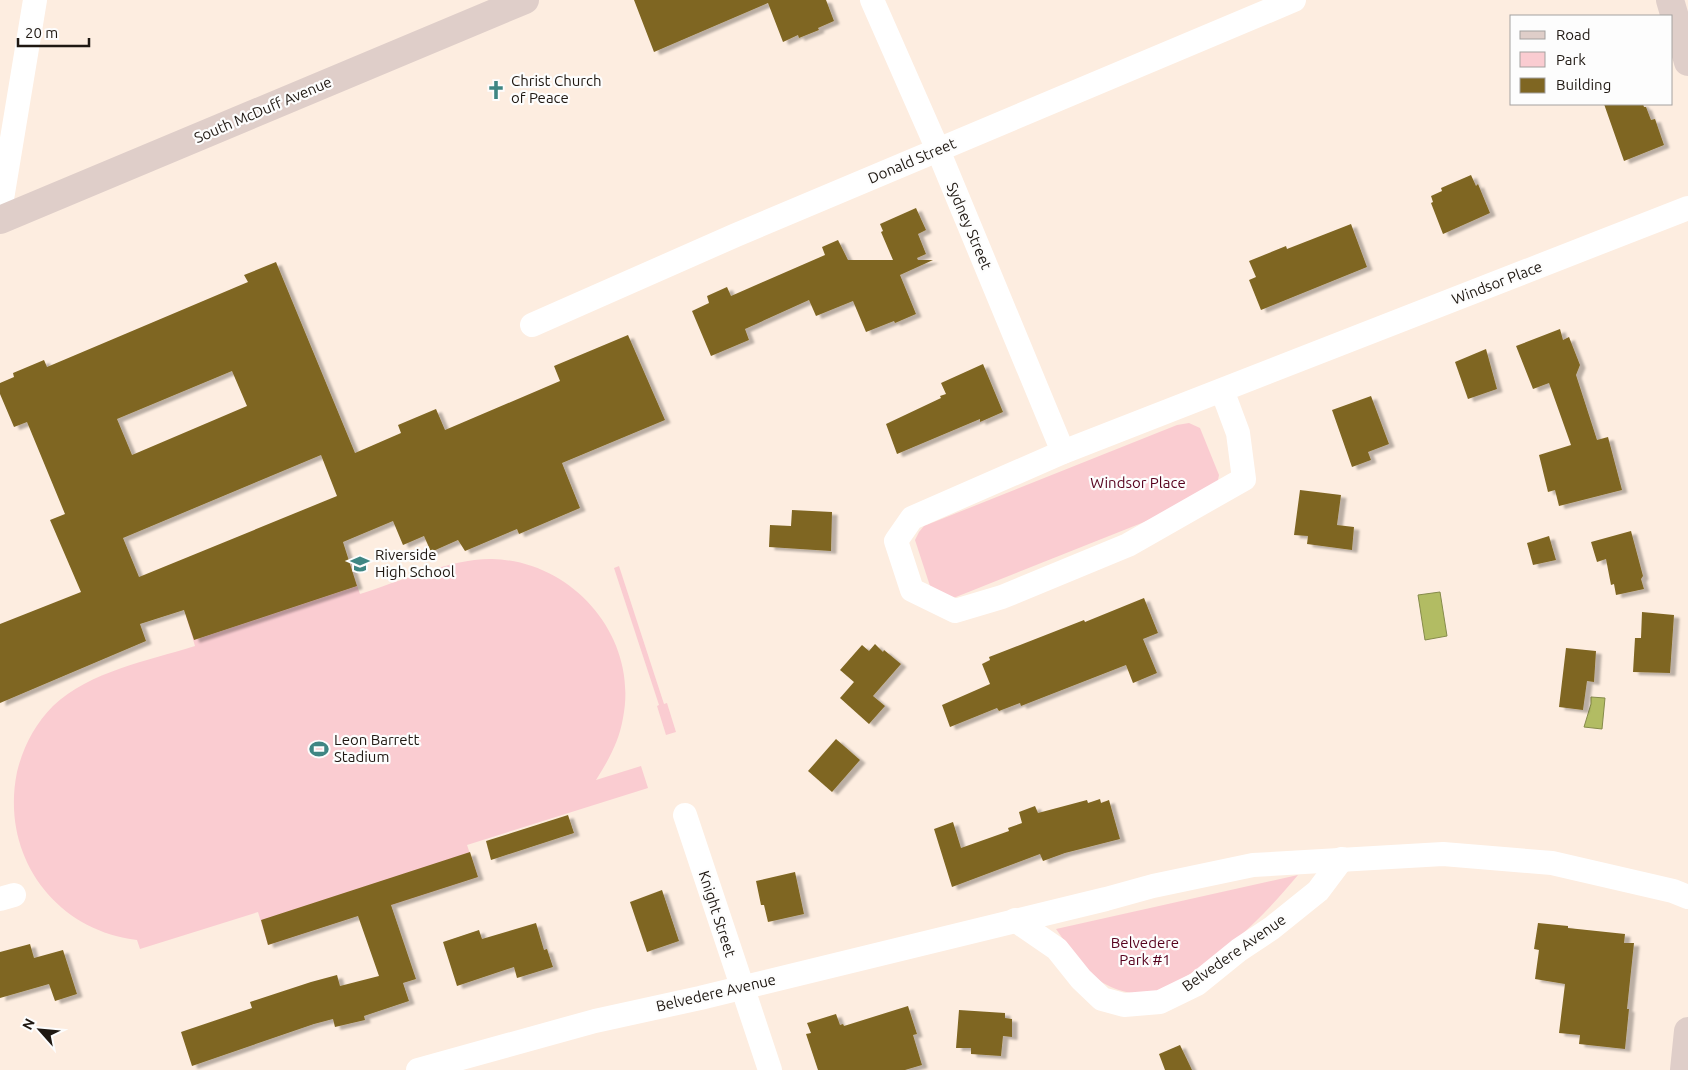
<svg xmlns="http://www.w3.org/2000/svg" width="1688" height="1070" font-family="Ubuntu,sans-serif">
  <defs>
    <filter id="shadow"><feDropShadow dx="5.5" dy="3" stdDeviation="1" flood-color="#0004"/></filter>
  </defs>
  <rect width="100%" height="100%" fill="#fdede0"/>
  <g fill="#faccd1">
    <polygon points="1189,423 1200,428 1219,475 1217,485 1202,499 951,599 930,586 915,540 919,532 924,526 1177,425"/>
    <path d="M348 558 360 594C398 582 453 558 492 559 573 561 639 637 623 718 619 742 608 761 596 780L641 766 648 788 467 845 478 877 268 945 258 912 140 949 137 940C54 930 0 855 17 772 23 747 35 724 53 706 90 671 148 661 195 646L186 616Z"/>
    <polygon points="619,566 664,704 667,703 676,732 666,735 657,706 659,705 614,568"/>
    <path d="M1298 875C1265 915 1227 952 1182 979 1175 983 1167 990 1159 992 1142 996 1122 993 1107 985 1087 976 1069 947 1056 929Z"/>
  </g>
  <g fill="#b2bc63" stroke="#868b4b">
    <polygon points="1440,592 1447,636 1425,640 1418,595"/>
    <polygon points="1591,697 1605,698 1602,729 1584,727 1591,704"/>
  </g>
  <g fill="#7f6622" fill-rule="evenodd" filter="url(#shadow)">
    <polygon points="634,0 826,0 834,21 818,28 819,30 799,38 798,35 783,42 768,3 654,52"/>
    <polygon points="1604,104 1643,104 1644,107 1646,107 1651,120 1655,119 1664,145 1624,161"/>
    <polygon points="1471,175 1476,186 1478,184 1490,213 1443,234 1431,203 1433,202 1431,196 1442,191 1441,188"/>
    <polygon points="916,208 926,230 918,234 926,254 917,258 918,260 933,260 900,275 916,314 895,323 894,321 866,332 853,301 816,316 809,300 745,329 749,340 711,356 692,311 709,303 707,296 727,287 731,296 825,255 822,247 838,240 848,260 893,260 881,232 883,231 880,224"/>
    <polygon points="1351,224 1367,267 1261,310 1249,280 1256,277 1249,261 1286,246 1287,249"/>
    <path d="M276 262 355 453 401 433 398 425 436 409 445 430 560 381 554 366 628 335 665 420 562 463 580 508 519 534 517 529 465 551 458 540 431 552 424 536 403 545 393 521 343 542 357 586 194 640 184 610 140 624 146 641 0 703V624L81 592 50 520 65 514 27 422 14 427 0 394V383L14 377 13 373 44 360 47 367 248 282 244 275ZM232 371 247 406 132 455 117 419ZM321 455 337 496 139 577 123 538Z"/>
    <polygon points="1560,329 1563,340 1569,337 1580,365 1576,375 1597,440 1608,437 1622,490 1559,506 1555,490 1548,492 1539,455 1571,445 1549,383 1533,389 1516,346"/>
    <polygon points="1486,349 1497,389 1468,399 1455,362"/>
    <polygon points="983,364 1003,412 980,422 980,419 897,454 886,424 941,398 940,396 946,394 941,383"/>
    <polygon points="1371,396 1389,444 1368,452 1371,460 1352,467 1332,410"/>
    <polygon points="1300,490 1341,495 1337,525 1354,527 1352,550 1307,544 1308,536 1294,535"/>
    <polygon points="792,510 832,512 831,551 769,547 770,525 791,526"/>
    <polygon points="1631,531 1643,576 1641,579 1644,589 1616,595 1614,584 1611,585 1606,559 1597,562 1591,542"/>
    <polygon points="1549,536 1556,560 1533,565 1527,543"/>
    <polygon points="1144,598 1158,633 1143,639 1157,673 1133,683 1126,665 1021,706 1020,703 999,711 997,708 950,727 942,705 990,684 982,664 990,660 989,657 1084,620 1085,622"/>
    <polygon points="1642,612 1674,615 1670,673 1633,672 1635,638 1641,638"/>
    <polygon points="875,644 883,652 884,650 901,664 873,696 885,706 869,724 840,698 854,682 840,670 862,645 869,651"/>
    <polygon points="1566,648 1596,651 1594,682 1587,681 1583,710 1559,707"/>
    <polygon points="836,739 860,760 832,792 808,771"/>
    <polygon points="1100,799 1101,803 1109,800 1120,839 1065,853 1043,861 1040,854 952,887 934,829 953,822 961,848 1009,831 1008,828 1022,823 1019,812 1035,806 1038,813 1087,800 1088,803"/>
    <polygon points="568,815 574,833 491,860 486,841"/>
    <polygon points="470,852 478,877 391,905 416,979 403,983 409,1001 364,1016 365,1020 335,1027 333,1019 314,1024 192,1066 181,1032 252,1008 250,1002 311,982 337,975 340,986 379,976 358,916 268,945 261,920"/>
    <polygon points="795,872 804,914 768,922 764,905 761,905 756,881"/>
    <polygon points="662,890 679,941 647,952 630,902"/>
    <polygon points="536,923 544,950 547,949 553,967 517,978 514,967 457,986 443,942 479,930 482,939"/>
    <polygon points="1538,923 1568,926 1568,928 1625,934 1624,943 1634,943 1627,1009 1629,1009 1625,1049 1579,1044 1580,1035 1559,1033 1565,984 1535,979 1539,950 1534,949"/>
    <polygon points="30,944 34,958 63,950 77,994 55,1001 49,984 0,998 0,952"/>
    <polygon points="908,1006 917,1034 913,1035 922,1065 905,1070 818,1070 806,1034 811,1033 807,1023 836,1014 840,1025 843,1024 844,1026"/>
    <polygon points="959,1010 1005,1013 1005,1018 1012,1019 1012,1037 1003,1036 1001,1056 971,1054 971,1048 956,1048"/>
    <polygon points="1180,1045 1192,1070 1165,1070 1159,1054"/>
  </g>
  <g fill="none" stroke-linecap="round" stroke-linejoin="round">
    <g stroke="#fff" stroke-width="24">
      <polyline points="872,0 938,150 1063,452"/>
      <polyline points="0,211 35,0"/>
      <polyline points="532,325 736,235 1294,0"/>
      <polyline points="1222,390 1238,433 1244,479 1128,545 1002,597 955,611 912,590 896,541 912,518 1063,452 1688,208"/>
      <polyline points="685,815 770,1070"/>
      <polyline points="0,899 14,895"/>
      <polyline points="1015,920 1057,949 1081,979 1102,999 1124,1005 1160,1002 1197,984 1239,950 1272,928 1318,891 1342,859"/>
      <polyline points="418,1070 595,1021 700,998 1106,899 1153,886 1253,865 1443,854 1552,863 1673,891 1688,897"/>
    </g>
    <g stroke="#dfcec9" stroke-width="28">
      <polyline points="1670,0 1688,62"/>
      <polyline points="0,220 525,0"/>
      <polyline points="1684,1070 1688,1031"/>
    </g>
  </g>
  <defs>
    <g id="church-bare" transform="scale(1.5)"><path d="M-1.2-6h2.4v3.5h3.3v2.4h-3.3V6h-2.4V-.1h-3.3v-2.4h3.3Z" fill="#3f8683" stroke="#fdfdfd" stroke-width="2.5" paint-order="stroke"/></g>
    <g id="school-bare" transform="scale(1.5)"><path d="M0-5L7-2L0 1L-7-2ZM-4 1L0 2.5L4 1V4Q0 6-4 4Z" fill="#3f8683" stroke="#fdfdfd" stroke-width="2.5" paint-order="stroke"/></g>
    <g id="stadium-bare" transform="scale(1.5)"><path d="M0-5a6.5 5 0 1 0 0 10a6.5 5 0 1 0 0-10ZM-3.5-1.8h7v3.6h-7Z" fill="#3f8683" stroke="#fdfdfd" stroke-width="2.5" paint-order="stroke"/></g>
  </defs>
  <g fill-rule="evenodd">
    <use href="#church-bare" x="496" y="90"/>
    <use href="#school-bare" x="360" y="564"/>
    <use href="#stadium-bare" x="319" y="749"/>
  </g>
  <g text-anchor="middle" stroke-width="4.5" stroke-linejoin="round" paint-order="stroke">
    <g font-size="15" fill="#1f1812" stroke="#fdfdfd" text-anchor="start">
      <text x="511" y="86">Christ Church<tspan x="511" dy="17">of Peace</tspan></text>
      <text x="375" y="560">Riverside<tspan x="375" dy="17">High School</tspan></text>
      <text x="334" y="745">Leon Barrett<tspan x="334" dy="17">Stadium</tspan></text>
    </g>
    <g font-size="15" fill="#1f1812" stroke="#fdfdfd">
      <text transform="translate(263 110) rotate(-23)" y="5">South McDuff Avenue</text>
      <text transform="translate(912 161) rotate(-23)" y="5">Donald Street</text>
      <text transform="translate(969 226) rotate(67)" y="5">Sydney Street</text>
      <text transform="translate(1497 283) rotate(-21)" y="5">Windsor Place</text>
      <text transform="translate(717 914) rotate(72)" y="5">Knight Street</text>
      <text transform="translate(1234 953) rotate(-35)" y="5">Belvedere Avenue</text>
      <text transform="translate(716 993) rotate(-13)" y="5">Belvedere Avenue</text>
    </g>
    <g font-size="15" fill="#56011d" stroke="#fdfdfd">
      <text x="1138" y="488">Windsor Place</text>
      <text x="1145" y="948">Belvedere<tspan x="1145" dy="17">Park #1</tspan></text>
    </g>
  </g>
  <rect x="1510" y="15" width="162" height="90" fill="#fdfdfd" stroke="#a4a19f"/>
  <rect x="1520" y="31" width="25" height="8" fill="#dfcec9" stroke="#a4a19f"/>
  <text x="1556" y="40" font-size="15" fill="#1f1812">Road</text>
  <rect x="1520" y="52" width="25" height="15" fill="#faccd1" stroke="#a4a19f"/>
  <text x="1556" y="65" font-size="15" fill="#1f1812">Park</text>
  <rect x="1520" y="78" width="25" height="15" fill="#7f6622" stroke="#a4a19f"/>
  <text x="1556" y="90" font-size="15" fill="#1f1812">Building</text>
  <g transform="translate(40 1030) rotate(297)" stroke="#fdfdfd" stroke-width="4" paint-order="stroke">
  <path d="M0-4L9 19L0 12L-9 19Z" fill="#1f1812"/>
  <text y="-8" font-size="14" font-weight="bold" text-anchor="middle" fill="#1f1812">N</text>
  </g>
  <path d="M18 38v8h71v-8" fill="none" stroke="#1f1812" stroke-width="2.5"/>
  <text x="25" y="38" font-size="15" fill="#1f1812" stroke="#fdfdfd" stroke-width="4" paint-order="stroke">20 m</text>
</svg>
